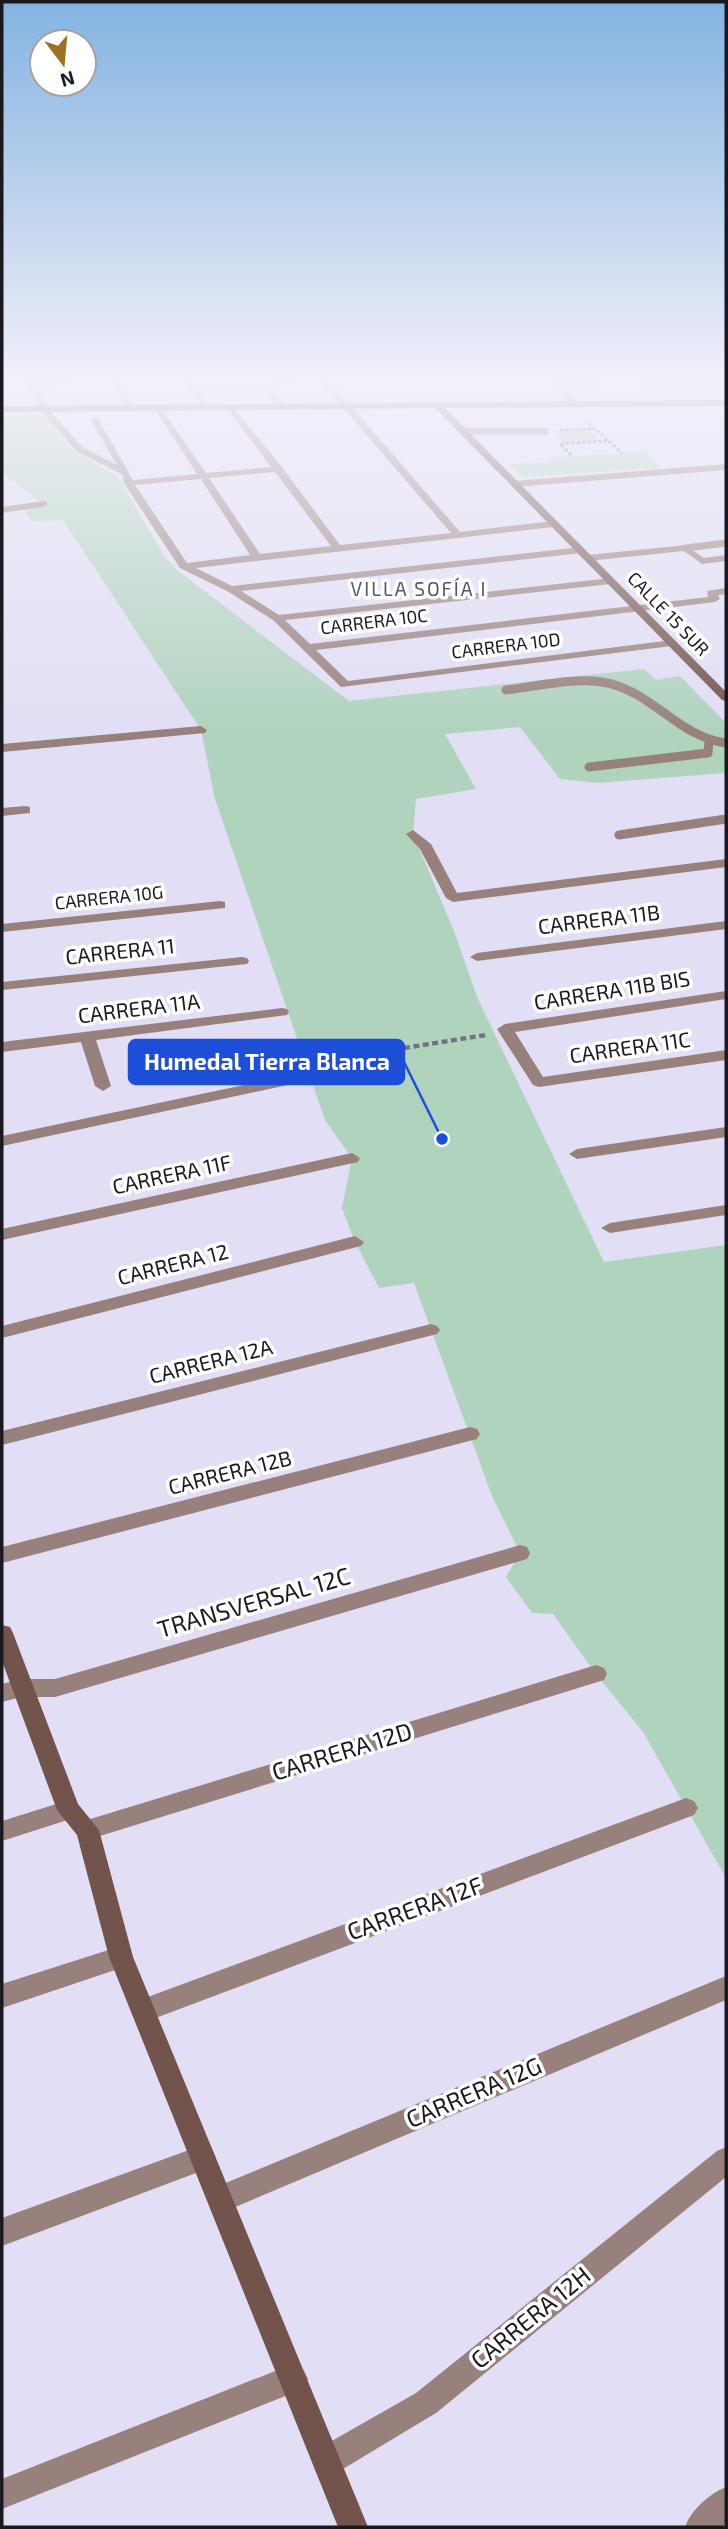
<svg xmlns="http://www.w3.org/2000/svg" width="728" height="2529" font-family="'Exo 2',sans-serif">
  <rect width="100%" height="100%" fill="#e1def5"/>
  <g fill="#b0d3be">
    <polygon points="32,414 46,418 71,449 118,477 165,557 177,570 349,701 644,669 656,680 680,676 726,723 726,773 597,783 560,779 520,727 445,734 476,789 416,799 413,834 454,931 477,997 604,1262 726,1245 726,1878 643,1732 596,1674 553,1614 532,1613 506,1577 520,1553 492,1496 414,1283 379,1288 355,1242 342,1208 352,1158 325,1120 215,799 201,730 63,520 32,521 22,507 43,504 2,472 2,416"/>
    <polygon points="586,429 601,441 564,444 553,431"/>
    <polygon points="646,451 660,468 523,477 509,464 552,462 549,458"/>
  </g>
  <g fill="none" stroke-linecap="round" stroke-linejoin="round">
    <g stroke="#747280" stroke-width="2.5" stroke-dasharray="3.5 2" stroke-linecap="butt">
      <polyline points="588,423 622,453"/>
      <polyline points="560,430 595,429"/>
      <polyline points="560,444 608,441"/>
      <polyline points="561,445 572,456"/>
    </g>
    <polyline stroke="#747280" stroke-width="4.5" stroke-dasharray="6 3.5" stroke-linecap="butt" points="329,1060 486,1035"/>
    <g stroke="#98817c" stroke-width="7">
      <polyline points="555,385 602,381 596,377"/>
      <polyline points="463,431 545,431"/>
      <polyline points="686,548 726,543"/>
    </g>
    <g stroke="#98817c" stroke-width="9">
      <path d="M506 690C541 686 584 674 618 686 658 700 682 737 726 743"/>
      <polyline points="589,767 708,753 709,742"/>
      <polyline points="619,835 726,819"/>
    </g>
    <g fill="#98817c" fill-rule="evenodd">
      <path d="M24 377H32L34 381 118 377 134 409H128L111 380 37 386 47 407 82 447 117 465 90 419 97 417 133 480 197 474 154 407 158 404 206 473 271 467 226 407 230 404 282 467 340 545 451 533 320 381 269 386 285 406 281 409 260 386 199 392 210 407 206 410 180 377H188L196 387 326 377 460 532 553 521 558 524 553 527 196 568 232 586 581 547 586 550 581 553 241 591 279 615 611 578 616 581 611 584 285 620 310 644 708 597 707 591 726 588V594L718 595 720 599 715 602 316 650 348 681 672 640 678 643 672 646 341 687 273 620 227 591 180 568 124 483 123 475 76 451 40 410ZM275 472 331 546 260 554 209 478ZM201 479 250 555 187 563 135 485Z"/>
      <polygon points="541,377 550,377 582,404 575,406"/>
      <polygon points="724,380 721,385 642,387 638,384 642,381"/>
      <polygon points="726,464 726,470 514,487 509,484 514,481"/>
      <polygon points="44,501 47,502 47,506 2,513 2,507"/>
      <polygon points="686,545 704,558 726,555 726,561 702,564 684,551 588,561 583,558 588,555"/>
      <polygon points="201,726 207,730 205,733 2,752 2,744"/>
      <polygon points="25,806 30,807 30,813 2,816 2,808"/>
      <polygon points="413,830 431,844 457,893 726,859 726,867 453,902 446,898 420,849 406,834"/>
      <polygon points="220,901 225,902 225,908 2,932 2,924"/>
      <polygon points="726,921 726,929 477,961 470,957 477,953"/>
      <polygon points="242,957 247,958 249,961 247,964 2,990 2,982"/>
      <polygon points="726,991 726,999 515,1032 543,1077 726,1050 726,1060 539,1087 533,1085 497,1029 505,1024"/>
      <polygon points="282,1008 287,1009 289,1012 287,1015 96,1040 111,1086 103,1091 95,1086 81,1042 2,1052 2,1042"/>
      <polygon points="316,1070 321,1072 324,1075 321,1078 2,1146 2,1136"/>
      <polygon points="726,1127 726,1137 577,1159 569,1154 577,1149"/>
      <polygon points="352,1153 360,1158 358,1162 2,1240 2,1229"/>
      <polygon points="726,1205 726,1215 610,1233 601,1228 610,1223"/>
      <polygon points="355,1236 364,1242 361,1246 2,1338 2,1326"/>
      <polygon points="431,1324 437,1326 440,1330 437,1334 2,1445 2,1431"/>
      <polygon points="470,1427 477,1429 480,1434 477,1439 2,1563 2,1547"/>
      <polygon points="520,1545 527,1547 530,1553 527,1559 55,1697 21,1697 2,1702 2,1684 21,1679 55,1679"/>
      <polygon points="596,1665 604,1668 607,1674 604,1680 87,1840 79,1837 75,1830 79,1823 87,1820"/>
      <polygon points="686,1798 694,1801 698,1808 694,1815 145,2022 136,2018 132,2010 136,2002 145,1998"/>
      <polygon points="69,1800 77,1803 81,1810 77,1817 2,1841 2,1821"/>
      <polygon points="121,1946 130,1949 133,1957 130,1965 2,2008 2,1984"/>
      <polygon points="726,1976 726,2000 221,2213 211,2209 207,2199 211,2189"/>
      <polygon points="203,2145 212,2149 216,2158 212,2167 2,2246 2,2218"/>
      <polygon points="726,2147 726,2177 436,2413 338,2472 327,2476 316,2472 312,2461 316,2450 416,2393 717,2151"/>
      <polygon points="293,2364 303,2369 308,2379 303,2389 2,2509 2,2479"/>
      <path d="M726 2487V2523L722 2527H685C691 2510 709 2494 726 2487Z"/>
    </g>
    <g fill="#73544d" fill-rule="evenodd">
      <polygon points="711,377 720,377 726,381 726,387"/>
      <polygon points="726,400 726,406 445,408 726,692 726,701 722,700 435,408 2,412 2,406"/>
      <polygon points="2,1625 10,1627 13,1633 78,1804 99,1830 133,1957 368,2527 338,2527 109,1957 77,1835 57,1810 2,1661"/>
    </g>
  </g>
  <linearGradient id="sky" x2="0" y2="1"><stop stop-color="#84b3e1"/><stop offset="0.52" stop-color="#f2f0fa"/><stop offset="1" stop-color="#f2f0fa" stop-opacity="0"/></linearGradient>
  <rect width="728" height="731" fill="url(#sky)"/>
  <g text-anchor="middle" stroke-width="7" stroke-linejoin="round" paint-order="stroke">
    <g font-size="18" fill="#1a1920" stroke="#fff">
      <text transform="translate(668 614) rotate(46)" y="6">CALLE 15 SUR</text>
      <text transform="translate(374 622) rotate(-7)" y="6">CARRERA 10C</text>
      <text transform="translate(506 646) rotate(-7)" y="6">CARRERA 10D</text>
      <text transform="translate(109 898) rotate(-6)" y="6">CARRERA 10G</text>
    </g>
    <g font-size="19" letter-spacing="2" fill="#565467" stroke="#fff">
      <text x="419" y="596">VILLA SOFÍA I</text>
    </g>
    <g font-size="21" fill="#1a1920" stroke="#fff">
      <text transform="translate(599 920) rotate(-7)" y="7">CARRERA 11B</text>
      <text transform="translate(120 952) rotate(-6)" y="7">CARRERA 11</text>
      <text transform="translate(612 991) rotate(-9)" y="7">CARRERA 11B BIS</text>
      <text transform="translate(139 1009) rotate(-7)" y="7">CARRERA 11A</text>
      <text transform="translate(630 1048) rotate(-8)" y="7">CARRERA 11C</text>
      <text transform="translate(172 1175) rotate(-12)" y="7">CARRERA 11F</text>
      <text transform="translate(173 1265) rotate(-14)" y="7">CARRERA 12</text>
      <text transform="translate(211 1362) rotate(-14)" y="7">CARRERA 12A</text>
      <text transform="translate(230 1473) rotate(-14)" y="7">CARRERA 12B</text>
    </g>
    <g font-size="24" fill="#1a1920" stroke="#fff">
      <text transform="translate(254 1603) rotate(-16)" y="8">TRANSVERSAL 12C</text>
      <text transform="translate(342 1752) rotate(-17)" y="8">CARRERA 12D</text>
      <text transform="translate(415 1909) rotate(-20)" y="8">CARRERA 12F</text>
      <text transform="translate(474 2093) rotate(-23)" y="8">CARRERA 12G</text>
      <text transform="translate(531 2318) rotate(-39)" y="8">CARRERA 12H</text>
    </g>
  </g>
  <path fill="none" stroke="#1d4ed8" stroke-width="2.5" d="M442 1139L404 1062"/>
  <circle fill="#1d4ed8" stroke="#fff" stroke-width="2.5" cx="442" cy="1139" r="7"/>
  <rect fill="#1d4ed8" stroke="#1d4ed8" stroke-width="2.5" x="129" y="1040" width="275" height="44" rx="7"/>
  <g font-size="23" text-anchor="middle" font-weight="bold" fill="#fff">
    <text x="267" y="1070">Humedal Tierra Blanca</text>
  </g>
  <rect width="728" height="2529" fill="none" stroke="#1a1920" stroke-width="7"/>
  <g transform="translate(63 63) rotate(164)"><circle r="33" fill="#ffffff" stroke="#a3a3a6" stroke-width="2"/>
  <path d="M0-5L12 26L0 18L-12 26Z" fill="#9b721f"/>
  <text y="-10" font-size="19" font-weight="bold" text-anchor="middle" fill="#1a1920">N</text>
  </g>
</svg>
